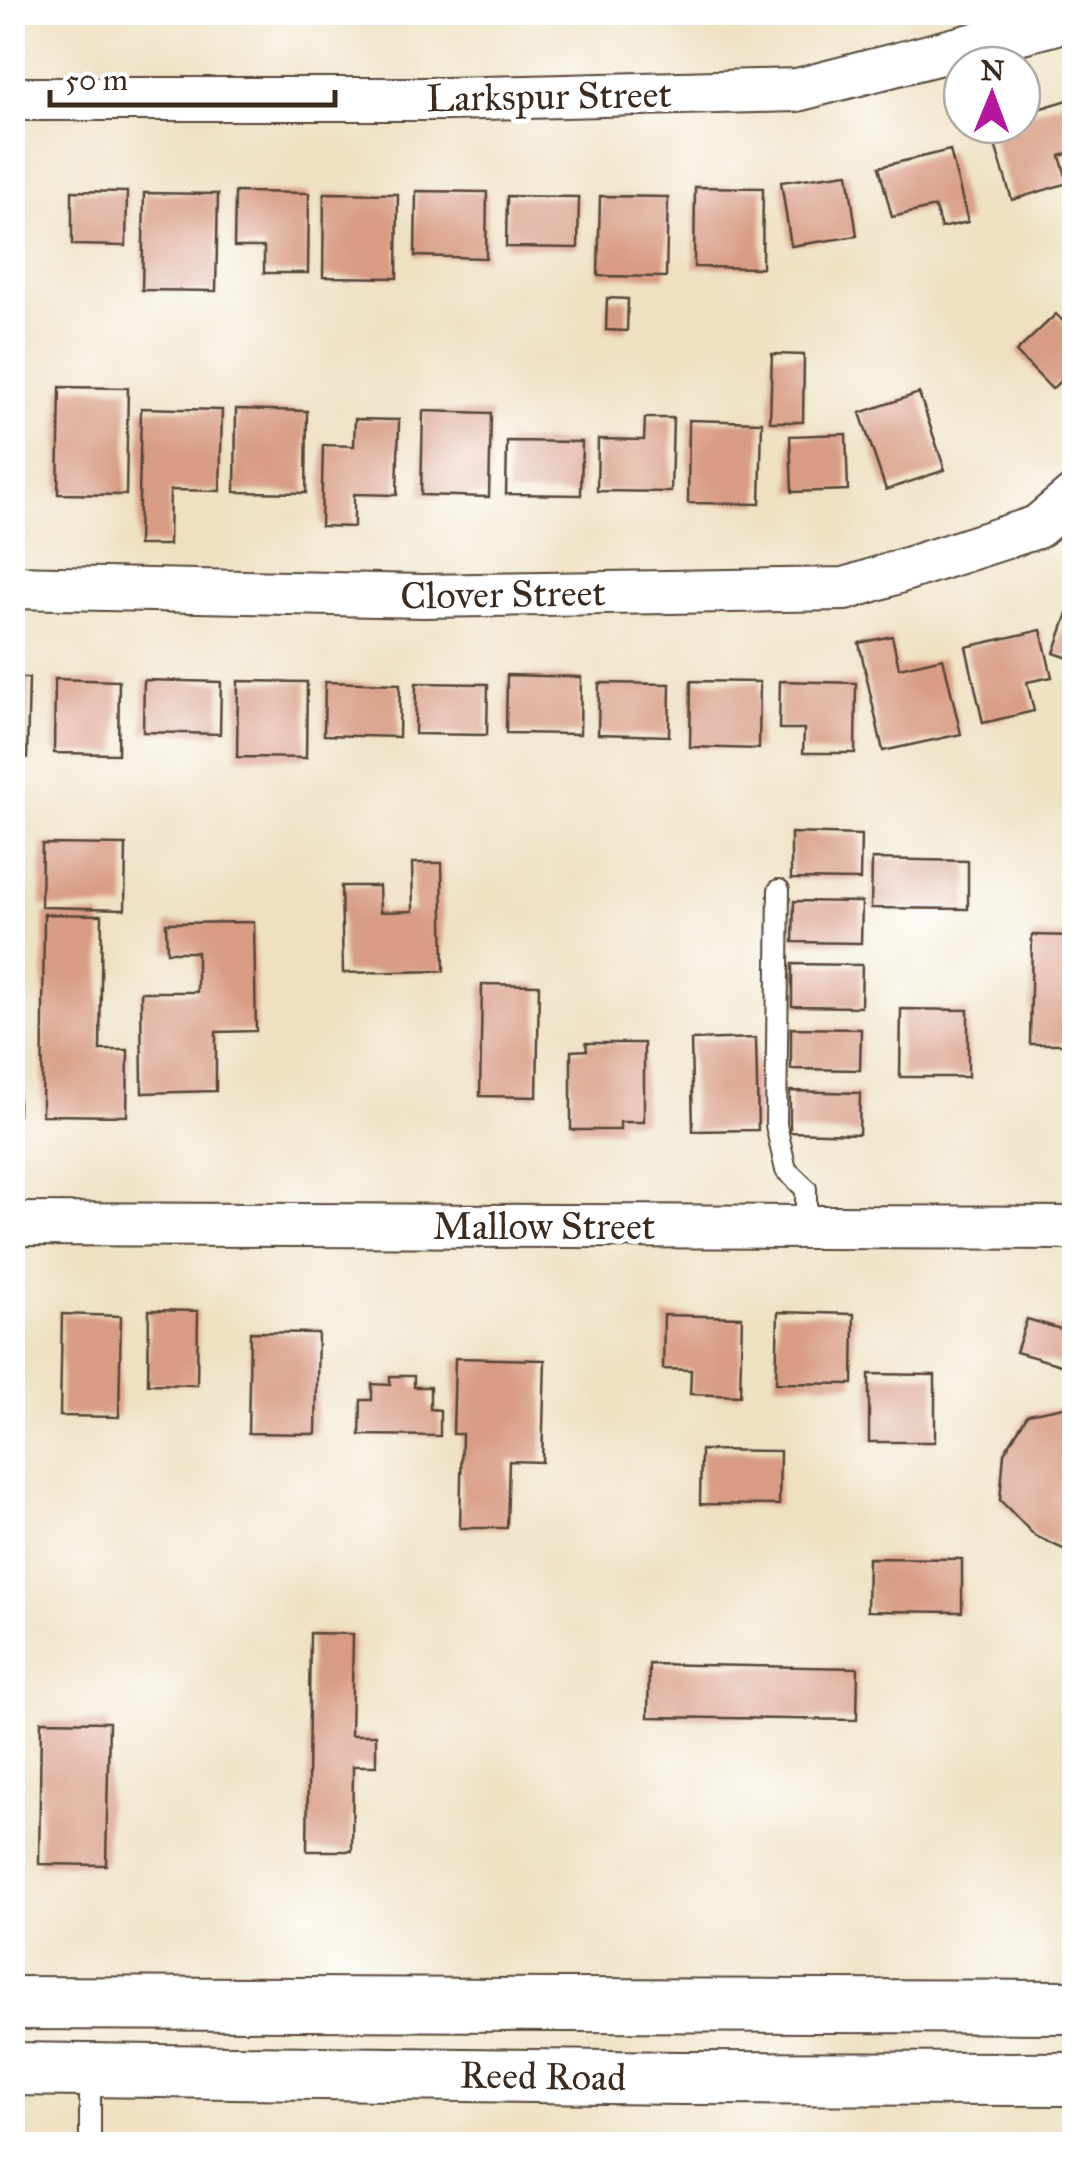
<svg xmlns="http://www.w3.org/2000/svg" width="1087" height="2157" font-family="'IM FELL Great Primer',serif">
  <rect width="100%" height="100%" fill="#fff"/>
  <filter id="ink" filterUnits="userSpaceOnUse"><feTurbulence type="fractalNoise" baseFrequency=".01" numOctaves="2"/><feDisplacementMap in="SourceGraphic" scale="20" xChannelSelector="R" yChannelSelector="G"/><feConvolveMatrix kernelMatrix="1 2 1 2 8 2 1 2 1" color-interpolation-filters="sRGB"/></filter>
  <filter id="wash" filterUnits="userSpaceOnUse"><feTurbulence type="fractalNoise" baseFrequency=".0048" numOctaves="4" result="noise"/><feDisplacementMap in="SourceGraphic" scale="40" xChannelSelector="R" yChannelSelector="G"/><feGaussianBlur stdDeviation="2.25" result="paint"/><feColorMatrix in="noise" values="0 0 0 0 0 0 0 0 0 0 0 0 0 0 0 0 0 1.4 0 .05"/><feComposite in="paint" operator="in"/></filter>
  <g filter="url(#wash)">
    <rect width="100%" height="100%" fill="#eee1c2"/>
    <g id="blocks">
      <g fill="#d89b83">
        <polygon points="1071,99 1074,110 1074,151 1060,156 1068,183 1012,200 989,125 1022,125 1022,114"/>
        <polygon points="950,150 968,222 941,228 935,207 892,217 879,167"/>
        <polygon points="848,173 857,236 791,246 781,182"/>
        <polygon points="695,187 763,188 762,268 694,267"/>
        <polygon points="72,191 127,192 126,246 72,245"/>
        <polygon points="416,191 487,192 486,258 415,256"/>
        <polygon points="235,192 309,193 308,273 264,273 264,247 234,247"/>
        <polygon points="144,193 218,194 216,291 142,290"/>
        <polygon points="324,193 398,194 397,278 323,277"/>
        <polygon points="12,195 23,195 22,267 12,267"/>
        <polygon points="507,196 579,197 578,248 506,247"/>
        <polygon points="600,196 668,197 666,277 598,276"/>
        <polygon points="607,298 628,299 627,331 606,330"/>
        <polygon points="1056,314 1074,333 1074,368 1052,389 1016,352"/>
        <polygon points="772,354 804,355 803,422 770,422"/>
        <polygon points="60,387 128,388 126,495 58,494"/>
        <polygon points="919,393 945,470 886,490 860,413"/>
        <polygon points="141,408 222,410 220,491 170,490 169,545 138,545"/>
        <polygon points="236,409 307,411 306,493 235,492"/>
        <polygon points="423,411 491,413 489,497 421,495"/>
        <polygon points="12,414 24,415 23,484 12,484"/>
        <polygon points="645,418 673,418 671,492 597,491 598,439 644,440"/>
        <polygon points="355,419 399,420 397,495 354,494 354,527 321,526 323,445 354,446"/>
        <polygon points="689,420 762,422 760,504 688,503"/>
        <polygon points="846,434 848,490 792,492 790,436"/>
        <polygon points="507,441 582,442 581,495 506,494"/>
        <polygon points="1074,596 1074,660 1054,653"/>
        <polygon points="1041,630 1052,677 1027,682 1034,711 983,723 966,647"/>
        <polygon points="892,636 899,668 943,658 961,734 883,751 859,643"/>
        <polygon points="507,675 581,677 580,734 506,733"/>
        <polygon points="12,678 29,678 27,758 12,758"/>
        <polygon points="55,679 119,681 118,754 54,753"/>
        <polygon points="144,680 221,682 220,734 143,732"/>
        <polygon points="238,681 307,682 306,758 237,757"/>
        <polygon points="691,681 760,682 759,749 690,747"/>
        <polygon points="780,681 856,683 855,753 803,753 804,729 779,729"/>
        <polygon points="325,682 400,684 399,737 324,735"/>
        <polygon points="416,683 488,684 487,735 415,734"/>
        <polygon points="599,683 670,684 669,736 598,734"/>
        <polygon points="791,833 861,835 860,880 791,879"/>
        <polygon points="42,844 126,845 125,909 41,907"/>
        <polygon points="872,859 968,861 968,909 871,908"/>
        <polygon points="412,863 442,863 444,971 343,973 341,886 379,886 380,912 413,911"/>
        <polygon points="794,901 862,902 861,943 793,942"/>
        <polygon points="44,914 102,915 100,1050 128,1050 127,1116 42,1115"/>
        <polygon points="254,922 256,1031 216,1032 216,1091 142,1093 141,992 197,992 197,952 167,952 166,923"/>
        <polygon points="1032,935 1073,936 1071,1044 1030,1044"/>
        <polygon points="792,964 862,965 861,1007 792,1006"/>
        <polygon points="12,972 21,972 18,1115 12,1115"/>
        <polygon points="482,984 539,985 537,1097 480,1096"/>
        <polygon points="901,1009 968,1010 968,1077 900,1077"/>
        <polygon points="791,1028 861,1029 860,1070 791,1069"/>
        <polygon points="756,1038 758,1130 693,1131 691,1040"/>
        <polygon points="586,1043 644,1043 644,1122 620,1122 620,1130 571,1130 571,1051 587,1050"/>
        <polygon points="790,1091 860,1093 859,1134 790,1132"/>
        <polygon points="149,1310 198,1311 197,1385 148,1384"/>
        <polygon points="778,1312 854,1314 853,1384 776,1383"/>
        <polygon points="62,1314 121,1316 119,1417 60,1416"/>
        <polygon points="664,1315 742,1317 740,1396 690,1394 691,1370 663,1369"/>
        <polygon points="1027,1319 1074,1333 1074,1369 1016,1352"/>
        <polygon points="250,1332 318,1333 316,1434 248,1433"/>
        <polygon points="455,1358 545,1360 542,1462 509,1461 507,1528 460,1528 462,1434 453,1434"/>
        <polygon points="869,1374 935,1375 935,1442 869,1442"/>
        <polygon points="390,1376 414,1376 414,1387 430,1387 430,1409 440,1410 440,1436 360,1435 361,1400 372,1400 372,1384 390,1385"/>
        <polygon points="1074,1405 1074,1554 1035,1536 1000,1500 1004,1453 1028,1414"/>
        <polygon points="701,1450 780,1451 779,1505 700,1504"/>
        <polygon points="868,1558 962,1559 962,1612 867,1611"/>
        <polygon points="310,1633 353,1634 351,1735 376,1735 376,1766 353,1766 352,1851 307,1851"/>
        <polygon points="649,1664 858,1668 857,1720 648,1717"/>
        <polygon points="41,1721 109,1722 106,1865 39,1864"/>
      </g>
    </g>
  </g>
  <g filter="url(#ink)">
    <use href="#blocks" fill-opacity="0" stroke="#564537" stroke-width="2.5"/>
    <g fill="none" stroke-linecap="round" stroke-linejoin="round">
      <g stroke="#564537" stroke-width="24">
        <g id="service">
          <polyline points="779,890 776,1125 786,1170 806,1189 806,1227"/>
          <polyline points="90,2144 90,2072"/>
        </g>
      </g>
      <g stroke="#564537" stroke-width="46">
        <g id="minor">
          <polyline points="12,99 447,99 797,90 1053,24 1074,13"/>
          <polyline points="12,587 423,596 845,589 1037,527 1074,496"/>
          <polyline points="12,1224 1074,1228"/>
        </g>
      </g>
      <g stroke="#564537" stroke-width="56">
        <g id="tertiary">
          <polyline points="12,2003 1074,2007"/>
          <polyline points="12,2069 679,2078 1074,2079"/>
        </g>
      </g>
      <use href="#service" stroke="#fff" stroke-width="20"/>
      <use href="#minor" stroke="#fff" stroke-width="42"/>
      <use href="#tertiary" stroke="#fff" stroke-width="52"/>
    </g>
  </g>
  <g text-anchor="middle" stroke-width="10" stroke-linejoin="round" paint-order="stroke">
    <g font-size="38" fill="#3b2a1e" stroke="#fff">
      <text transform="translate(549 96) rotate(-1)" y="13">Larkspur Street</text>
      <text transform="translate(503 594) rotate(-1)" y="13">Clover Street</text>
      <text x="544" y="1239">Mallow Street</text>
      <text transform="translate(543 2076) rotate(1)" y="13">Reed Road</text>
    </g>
  </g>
  <rect width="1087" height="2157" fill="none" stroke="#fff" stroke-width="50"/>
  <g transform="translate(992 95) rotate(1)"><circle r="48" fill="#ffffff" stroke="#b1aaa5" stroke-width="2.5"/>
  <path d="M0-8L18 38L0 25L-18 38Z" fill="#b5179e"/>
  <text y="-15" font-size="28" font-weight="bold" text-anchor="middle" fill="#3b2a1e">N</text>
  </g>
  <path d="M50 90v15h285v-15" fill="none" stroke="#3b2a1e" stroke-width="5"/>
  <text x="65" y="90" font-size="30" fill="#3b2a1e" stroke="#ffffff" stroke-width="8" paint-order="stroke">50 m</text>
</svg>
